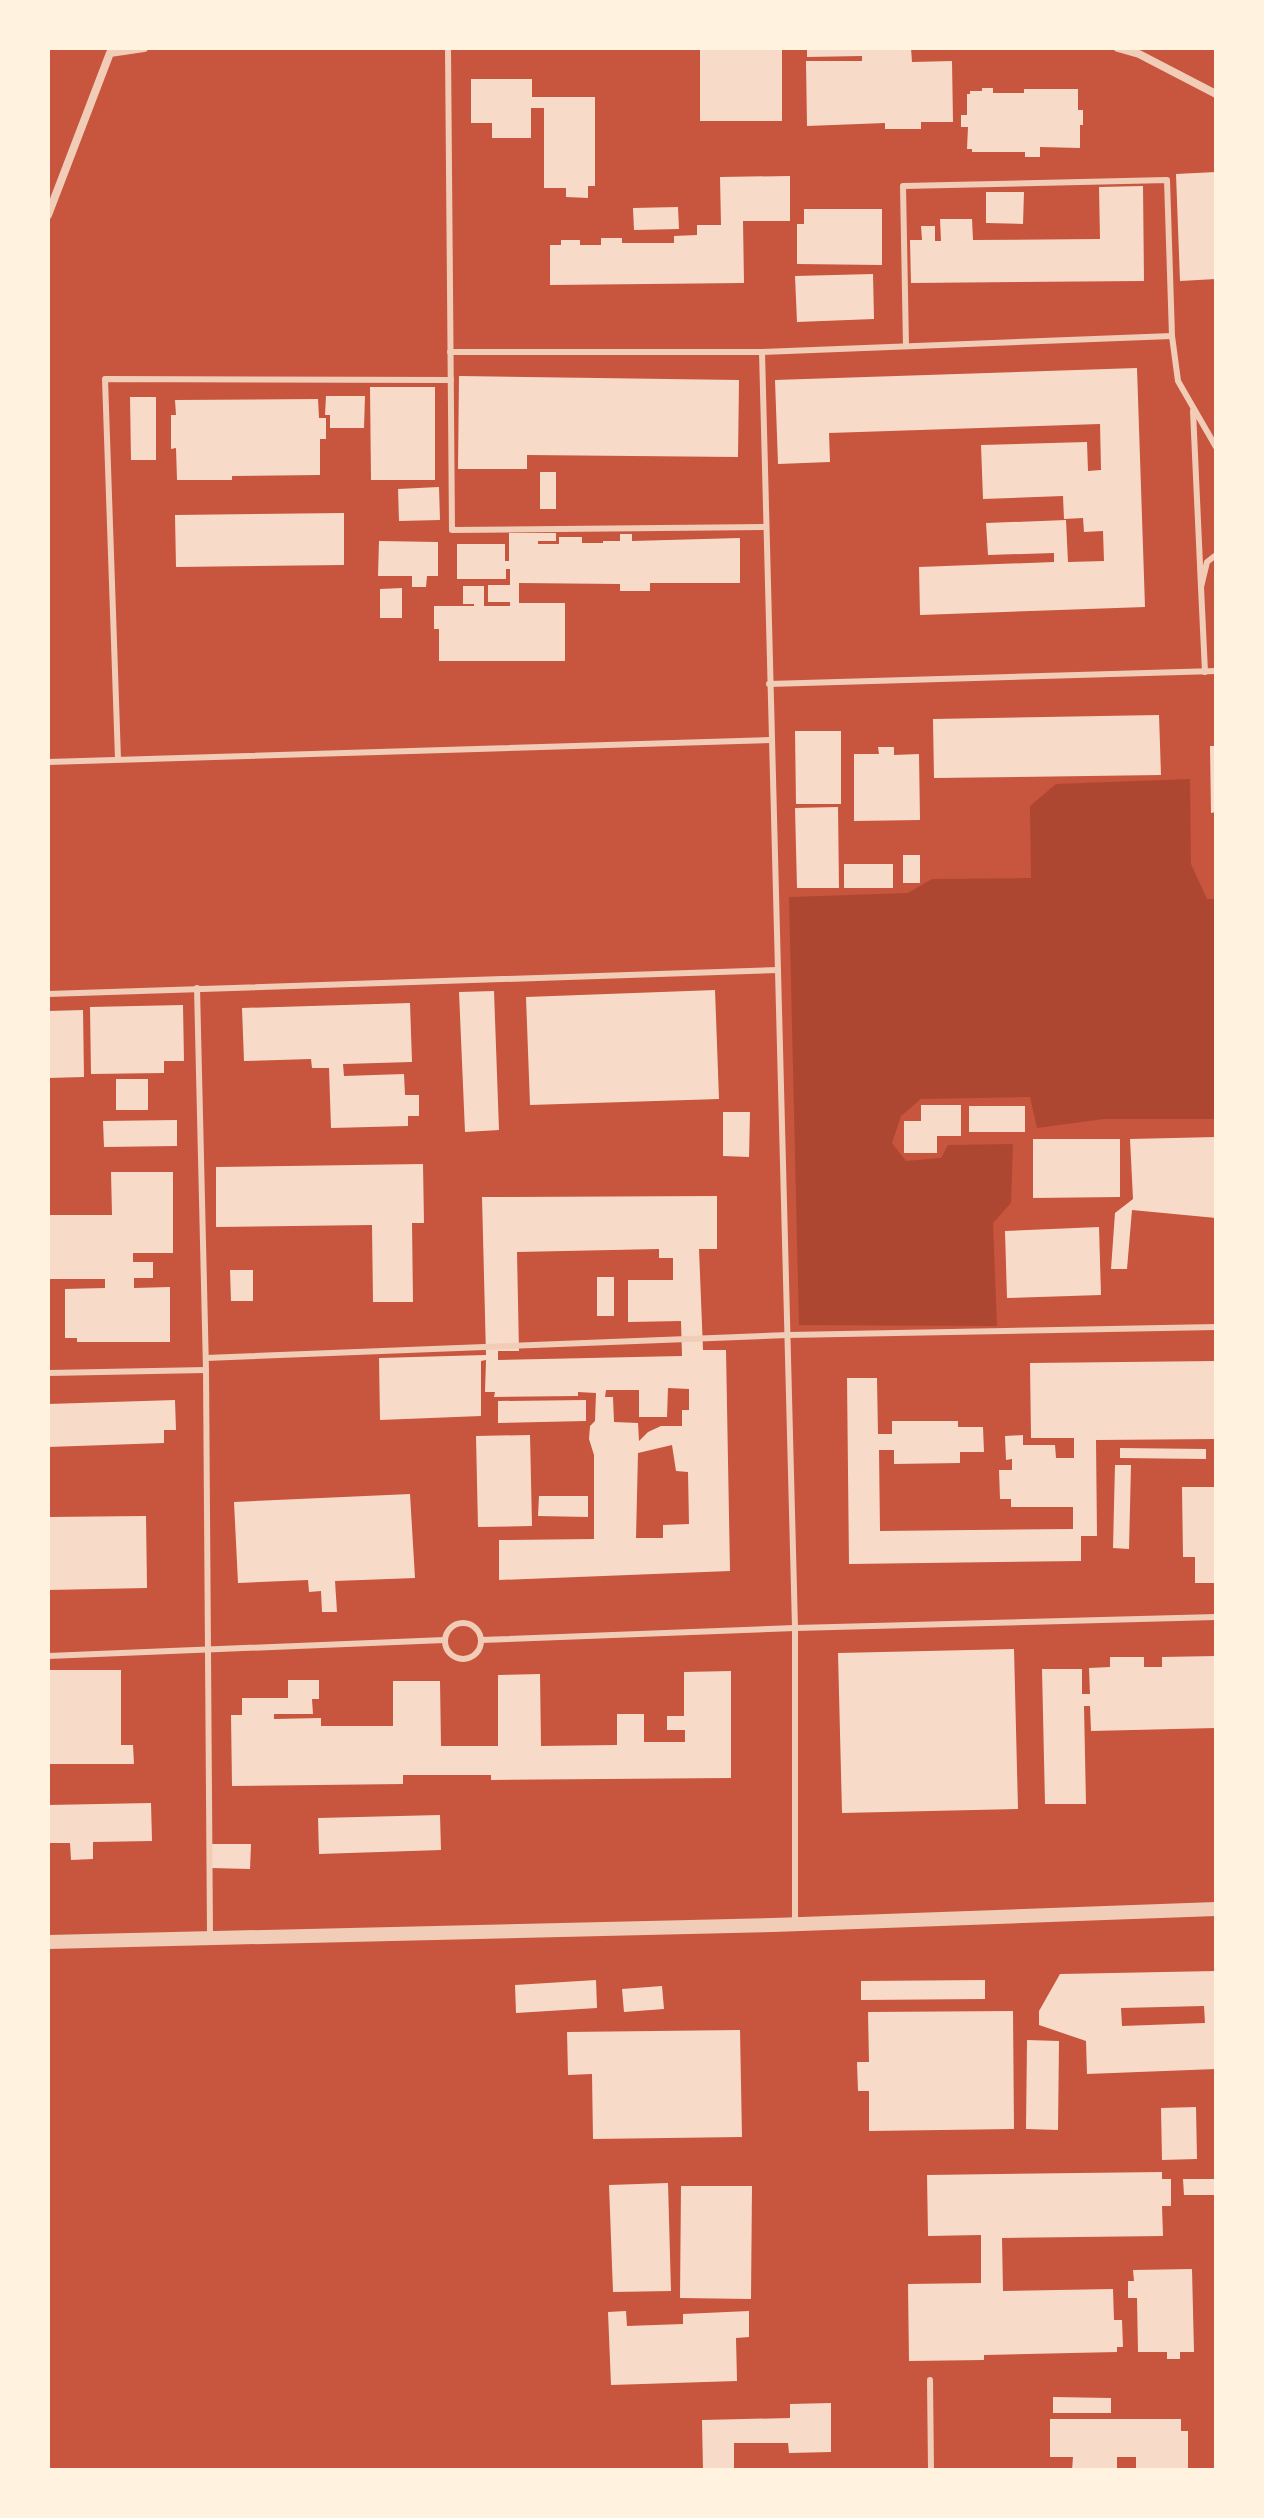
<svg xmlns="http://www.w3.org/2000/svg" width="1264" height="2518" font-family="'Golos Text',sans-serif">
  <rect width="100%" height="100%" fill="#c8553d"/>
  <polygon fill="#ae4732" points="1190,779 1191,864 1207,899 1216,899 1216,1119 1104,1119 1037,1128 1030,1097 921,1099 901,1116 892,1143 906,1161 941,1158 948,1145 1013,1144 1011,1203 993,1223 997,1326 799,1325 789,897 908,893 932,879 1031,878 1030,806 1056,784"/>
  <g fill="#f7dbc8" fill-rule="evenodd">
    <rect x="700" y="48" width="82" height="73"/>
    <polygon points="807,48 911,48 912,62 952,61 953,122 921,122 921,129 885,129 885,123 807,126 806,61 862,61 862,56 807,57"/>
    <polygon points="471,79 532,79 532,97 595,97 595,186 588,186 588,198 566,197 566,188 544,188 544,108 531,108 531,138 492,138 492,123 471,123"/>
    <polygon points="982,88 993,88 993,93 1024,93 1024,89 1078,89 1078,110 1083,110 1083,125 1080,125 1080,148 1040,147 1040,157 1025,157 1025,152 972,152 972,149 967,149 968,127 961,127 961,115 967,115 967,94 970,94 970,91 982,91"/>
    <polygon points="1216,172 1216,279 1180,281 1176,174"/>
    <polygon points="790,176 790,221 743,221 744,283 550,285 550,245 561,245 561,240 580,240 580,245 601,245 601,238 622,238 622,243 674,243 674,236 697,235 697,225 721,225 720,177"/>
    <polygon points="1143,186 1144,281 911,283 910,240 922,240 921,226 935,226 935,241 941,241 940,219 972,219 973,240 1100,239 1099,187"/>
    <polygon points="986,192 1024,192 1023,224 986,223"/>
    <polygon points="678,207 679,229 634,230 633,208"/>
    <polygon points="804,209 882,209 882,265 797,264 797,224 804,224"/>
    <polygon points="873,274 874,319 797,322 795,276"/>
    <polygon points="1137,368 1145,607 920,615 919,567 1054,562 1054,553 988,555 986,523 1066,520 1068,562 1104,561 1103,531 1084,532 1083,518 1064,519 1063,496 983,499 981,445 1087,442 1088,471 1101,470 1100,424 829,433 830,462 778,464 775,380"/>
    <polygon points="459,376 739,380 738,457 527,455 527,469 458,469"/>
    <polygon points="370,387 435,387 435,480 371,480"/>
    <polygon points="326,396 365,396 364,428 330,428 330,415 325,415"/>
    <polygon points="130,397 156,397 156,460 131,460"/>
    <polygon points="318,399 319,418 326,418 326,439 320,439 320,475 232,476 232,480 177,480 176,448 171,449 171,415 176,415 175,400"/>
    <rect x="540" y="472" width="16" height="37"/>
    <polygon points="439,487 440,520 399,521 398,489"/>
    <polygon points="344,513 344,565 176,567 175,515"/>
    <polygon points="509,533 556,533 556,541 538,541 538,544 559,544 559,537 582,537 582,543 603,543 603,541 620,541 620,534 632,534 632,541 740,538 740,583 650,583 650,591 620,591 620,584 519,583 519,603 565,603 565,661 439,661 439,629 434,629 434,606 474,606 474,604 463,604 463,586 484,586 484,606 510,606 510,602 488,602 488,585 510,585 510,569 506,569 506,579 457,579 457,544 505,544 505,561 509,561"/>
    <polygon points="379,541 438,542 438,576 427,576 426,587 412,587 412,576 378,576"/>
    <polygon points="402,588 402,618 380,618 380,589"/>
    <polygon points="1159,715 1161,775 934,778 933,719"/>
    <polygon points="795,731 841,731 841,804 796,804"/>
    <polygon points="1210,746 1216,746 1216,812 1211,813"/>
    <polygon points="878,747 894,747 894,755 919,754 920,820 854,821 854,754 879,754"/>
    <polygon points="838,807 839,888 797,888 795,808"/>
    <rect x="903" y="855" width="17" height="28"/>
    <rect x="844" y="864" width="49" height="24"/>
    <polygon points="715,990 719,1099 530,1105 526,997"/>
    <polygon points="494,991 499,1130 465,1132 459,992"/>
    <polygon points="410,1003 412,1062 343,1064 344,1076 404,1074 405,1095 419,1095 419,1116 408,1116 408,1126 331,1128 329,1068 312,1068 311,1059 244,1061 242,1008"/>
    <polygon points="183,1005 184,1061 164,1061 164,1073 91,1074 90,1007"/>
    <polygon points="83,1010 84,1077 48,1078 48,1011"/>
    <rect x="116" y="1079" width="32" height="31"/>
    <polygon points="921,1105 961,1105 961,1136 937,1136 937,1153 904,1153 904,1121 921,1121"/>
    <rect x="969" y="1106" width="56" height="26"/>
    <polygon points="723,1112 750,1112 749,1157 723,1156"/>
    <polygon points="177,1120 177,1146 104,1147 103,1121"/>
    <polygon points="1216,1137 1216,1218 1132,1210 1127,1269 1111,1269 1115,1213 1133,1199 1130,1139"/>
    <polygon points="1033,1139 1120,1139 1120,1197 1033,1198"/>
    <polygon points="423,1164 424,1223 412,1223 413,1302 373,1302 372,1225 216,1227 216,1167"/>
    <polygon points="111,1172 173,1172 173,1253 133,1253 133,1262 153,1262 153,1278 134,1278 134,1288 170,1287 170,1342 77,1342 77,1338 65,1338 65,1289 105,1288 105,1279 48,1279 48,1215 112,1215"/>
    <path d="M717 1196V1249H699L703 1350H726L730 1571 499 1580V1540L594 1539V1455L589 1439 590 1426 595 1421 596 1393 578 1392V1396L494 1397 495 1392H485L486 1360 481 1361V1416L380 1420 379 1358 486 1355 482 1197ZM659 1249V1258H673V1280H628V1322L681 1321 682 1356 498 1360V1351H519L517 1252ZM668 1388 689 1389V1410H682V1426H661L648 1432 639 1441 638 1423 614 1422 613 1397H605L606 1390H639V1417H667ZM672 1445 676 1471 688 1472 689 1524 663 1525V1538H636L638 1453Z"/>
    <polygon points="1099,1227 1101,1295 1007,1298 1005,1231"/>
    <polygon points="230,1270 253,1270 253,1301 231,1301"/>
    <rect x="597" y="1277" width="17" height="39"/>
    <polygon points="1216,1361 1216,1439 1096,1440 1097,1536 1081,1536 1081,1561 849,1564 847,1378 877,1378 878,1434 892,1434 892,1421 958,1421 958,1427 983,1427 984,1452 960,1452 960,1463 894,1464 894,1450 879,1450 880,1531 1073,1529 1073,1507 1011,1507 1011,1499 1000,1499 999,1470 1012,1470 1012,1459 1006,1460 1005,1436 1023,1435 1023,1445 1055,1445 1056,1458 1074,1458 1074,1438 1031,1438 1030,1363"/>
    <polygon points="175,1400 176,1430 164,1430 164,1443 48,1447 48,1404"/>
    <polygon points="586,1400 586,1421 498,1423 498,1401"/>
    <polygon points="530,1435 532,1526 478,1527 476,1436"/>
    <polygon points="1120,1448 1206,1449 1206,1459 1120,1458"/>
    <polygon points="1115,1465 1131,1465 1129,1549 1113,1548"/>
    <polygon points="1182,1487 1216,1487 1216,1583 1195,1583 1195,1557 1183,1557"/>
    <polygon points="410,1494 415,1578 335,1581 337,1612 322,1612 321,1591 309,1592 308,1580 238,1583 234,1502"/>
    <polygon points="539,1496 588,1496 588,1517 538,1516"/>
    <polygon points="146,1516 147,1588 48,1590 48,1517"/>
    <polygon points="1014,1649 1018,1809 842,1813 838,1653"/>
    <polygon points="1216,1656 1216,1728 1091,1731 1090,1706 1084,1706 1086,1804 1045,1804 1042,1669 1082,1669 1082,1694 1090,1694 1089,1668 1110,1667 1110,1657 1144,1657 1144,1667 1162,1667 1162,1657"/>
    <polygon points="48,1670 121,1670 121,1745 133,1745 134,1764 48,1764"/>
    <polygon points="731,1671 731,1778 491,1780 491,1775 403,1775 403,1784 232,1786 231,1715 242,1715 242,1698 288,1698 288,1680 319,1680 319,1699 312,1699 313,1714 274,1714 274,1719 321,1718 321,1726 393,1726 393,1681 440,1681 441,1746 498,1746 498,1675 540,1674 541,1746 617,1745 617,1714 644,1714 644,1742 685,1742 685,1730 667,1730 667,1716 684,1716 684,1672"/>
    <polygon points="151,1803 152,1841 93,1842 93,1859 71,1860 70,1843 48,1843 48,1805"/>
    <polygon points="440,1815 441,1850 319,1854 318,1818"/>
    <polygon points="212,1844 251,1844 250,1869 211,1868"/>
    <path d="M1216 1971V2069L1087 2074 1086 2041 1039 2025V2011L1060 1974ZM1204 2006 1205 2023 1122 2026 1121 2008Z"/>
    <polygon points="596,1980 597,2008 516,2013 515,1985"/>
    <polygon points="985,1980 985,1999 861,2000 861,1981"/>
    <polygon points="662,1986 664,2009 624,2012 622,1989"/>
    <polygon points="1013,2011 1014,2129 869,2131 869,2091 858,2091 857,2062 869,2062 868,2012"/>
    <polygon points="740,2030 742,2137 593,2139 592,2074 568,2075 567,2032"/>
    <polygon points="1027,2040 1059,2041 1058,2130 1026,2129"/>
    <polygon points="1196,2107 1197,2159 1162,2160 1161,2108"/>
    <polygon points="1162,2172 1162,2179 1171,2179 1171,2206 1162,2206 1163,2236 1002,2238 1003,2291 1113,2289 1114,2320 1122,2320 1123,2347 1117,2347 1117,2352 984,2355 984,2360 909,2361 908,2284 981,2283 981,2235 928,2236 927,2175"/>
    <polygon points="1183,2179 1216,2179 1216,2195 1184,2195"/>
    <polygon points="668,2183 671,2291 613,2292 609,2185"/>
    <polygon points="681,2186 752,2186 751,2299 680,2298"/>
    <polygon points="1192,2269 1194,2352 1180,2352 1180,2359 1167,2359 1167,2352 1138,2352 1137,2298 1128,2298 1128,2281 1134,2281 1133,2270"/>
    <polygon points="626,2311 627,2326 683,2324 683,2314 749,2311 749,2337 736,2338 737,2381 611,2385 608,2312"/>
    <polygon points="1053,2397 1111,2398 1111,2413 1053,2413"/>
    <polygon points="831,2403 831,2452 789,2453 788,2443 734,2443 734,2470 703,2470 702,2420 790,2418 790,2404"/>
    <polygon points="1050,2419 1181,2419 1181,2431 1188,2431 1188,2470 1136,2470 1136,2457 1117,2457 1117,2470 1072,2470 1073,2457 1050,2457"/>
  </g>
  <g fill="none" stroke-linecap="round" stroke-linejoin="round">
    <g stroke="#f1ccb7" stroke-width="6">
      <polyline points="448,48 452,530 766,527"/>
      <polyline points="906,346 903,186 1167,180 1172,336 1178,381 1216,447"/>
      <polyline points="450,352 762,352 1172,336"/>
      <polyline points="762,352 795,1628 795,1924"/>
      <polyline points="1193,411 1201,587"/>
      <polyline points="1205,672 1201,587 1207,562 1216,555"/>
      <polyline points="769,684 1216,671"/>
      <polyline points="118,759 105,379 451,380"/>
      <polyline points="48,762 771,740"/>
      <polyline points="197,988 206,1370 210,1936"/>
      <polyline points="48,994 778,970"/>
      <polyline points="206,1358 788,1335 1216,1327"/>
      <polyline points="48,1373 206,1370"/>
      <circle cx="463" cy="1641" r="18"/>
      <polyline points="481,1640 795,1628 1216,1617"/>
      <polyline points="48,1656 445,1640"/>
      <polyline points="930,2380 931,2470"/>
    </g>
    <g stroke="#f1ccb7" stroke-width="8">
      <polyline points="1118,48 1139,54 1216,94"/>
      <polyline points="48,215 110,53 144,48"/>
    </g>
    <polyline stroke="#f1ccb7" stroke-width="14" points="48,1942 773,1925 1216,1909"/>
  </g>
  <rect width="1264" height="2518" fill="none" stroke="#fff3e0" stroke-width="100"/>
</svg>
